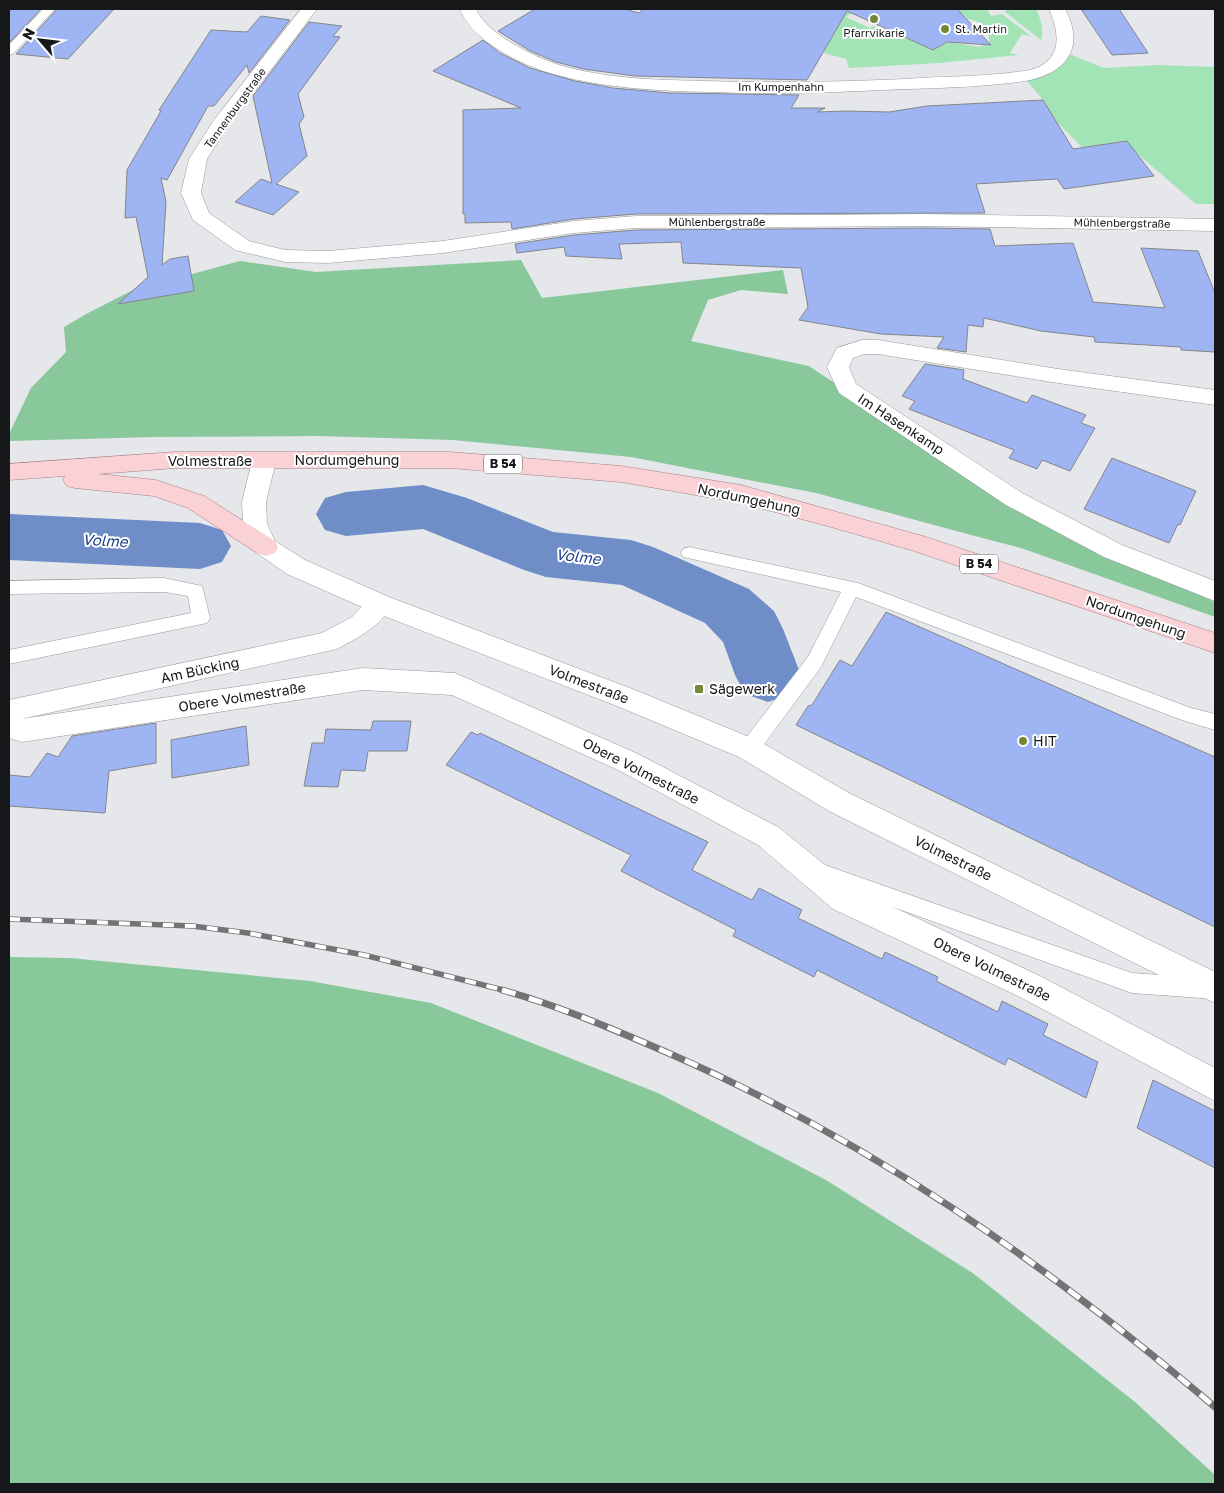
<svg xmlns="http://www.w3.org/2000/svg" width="1224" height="1493" font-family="'Golos Text',sans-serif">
  <rect width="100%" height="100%" fill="#e5e7eb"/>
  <g fill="#a3e4b6">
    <polygon points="841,9 852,13 846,17 870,28 873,26 884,32 889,29 933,50 949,42 979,47 989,43 989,36 976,27 980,25 979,22 968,19 957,9 987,9 991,16 1002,14 1032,37 1022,34 1010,53 1019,55 939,63 849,68 846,59 824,53 832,13"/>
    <path d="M1006 9H1036C1041 19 1044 29 1041 40L1005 12Z"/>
    <polygon points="1064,52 1104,68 1157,65 1215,67 1215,204 1196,204 1133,150 1083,148 1055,120 1043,100 1023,76"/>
  </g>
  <g fill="#88c89b">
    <polygon points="521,260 542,298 783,270 788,294 741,290 708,300 691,341 809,366 893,422 1027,516 1215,602 1215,617 1021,548 971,535 816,493 631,457 453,440 319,436 154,437 9,441 9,434 31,388 66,352 64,327 88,313 133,290 240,261 316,272"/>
    <polygon points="9,957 70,958 310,981 431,1003 658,1093 826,1180 974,1274 1135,1402 1215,1475 1215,1484 9,1484"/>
  </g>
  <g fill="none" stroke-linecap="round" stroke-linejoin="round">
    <g fill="#6f8ec7" fill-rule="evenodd">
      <polygon points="423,485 467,498 553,532 631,540 653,547 749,589 774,611 783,629 801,675 791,694 768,702 745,694 735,675 723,642 705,623 622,585 546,577 524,570 423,529 346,536 325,530 316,514 325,498 346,492"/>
      <polygon points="9,514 200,523 222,530 231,546 222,562 200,569 9,560"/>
    </g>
  </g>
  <g fill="#9fb4f3" stroke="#848589">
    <polygon points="9,9 41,9 9,43"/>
    <polygon points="57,9 114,9 68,59 16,54"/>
    <polygon points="535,9 624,9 639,13 643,9 957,9 991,45 947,42 933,50 847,11 807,80 635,76 583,69 556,62 530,51 498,31"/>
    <polygon points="1081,9 1119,9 1148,53 1112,55"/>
    <polygon points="261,16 290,20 249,73 247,65 214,106 208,106 167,180 161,178 166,202 162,265 170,259 188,256 194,291 118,304 148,277 136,217 125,218 127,170 161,111 159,110 211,30 247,32"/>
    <polygon points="309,22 342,26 333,36 340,37 298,94 304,117 299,124 307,156 276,184 299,192 273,215 235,202 261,179 272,183 253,96"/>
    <polygon points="483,40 500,53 530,68 575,81 613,88 670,93 799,95 791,108 825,108 817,112 846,111 889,112 927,106 1043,100 1073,149 1127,141 1154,176 1064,189 1057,179 976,184 985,213 636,214 574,219 512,229 511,222 465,223 465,214 463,214 463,110 521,108 433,71"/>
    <polygon points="924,228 990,229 995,246 1073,243 1093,302 1165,308 1141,248 1198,251 1215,293 1215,352 1181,350 1181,347 1095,342 1094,337 1041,331 984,318 983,327 968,325 966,352 937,348 944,337 881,334 799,320 808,307 801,268 683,263 681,242 619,244 622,259 566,256 564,247 517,253 515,244 574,235 636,230"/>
    <polygon points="925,364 964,370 963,379 1027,403 1032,395 1086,415 1081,423 1095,428 1070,471 1042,460 1037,469 1009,458 1014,450 909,409 915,401 902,396"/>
    <polygon points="1112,458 1196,491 1180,525 1178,524 1169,543 1084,509"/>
    <polygon points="886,612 1215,757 1215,927 796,725 808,706 812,705 840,660 852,666"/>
    <polygon points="373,721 411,721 407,751 368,751 365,771 341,770 338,787 304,786 312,743 324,743 326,729 371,730"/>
    <polygon points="156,723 156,763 109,771 105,813 9,806 9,775 30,777 47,753 58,757 72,736"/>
    <polygon points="246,726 249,765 172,778 171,740"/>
    <polygon points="471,732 478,735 480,733 708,842 692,870 752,900 759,888 802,910 798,918 882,959 885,952 938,977 936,981 998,1012 1002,1001 1048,1024 1043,1035 1098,1062 1086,1098 1008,1058 1005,1065 817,970 814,977 733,936 736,930 621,871 631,855 446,765"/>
    <polygon points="1153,1080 1215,1111 1215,1168 1137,1128"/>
  </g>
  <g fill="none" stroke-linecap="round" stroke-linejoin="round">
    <g stroke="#96989b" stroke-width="1">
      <g id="lane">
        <polygon points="43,9 55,9 13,54 9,55 9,45"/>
        <polygon points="689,547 858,583 1191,708 1215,714 1215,730 1182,720 856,597 821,667 756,755 749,757 742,755 740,749 742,743 808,657 841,592 683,557 681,553 683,549"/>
        <polygon points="164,578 202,586 210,618 207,623 9,664 9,650 191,613 188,596 164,592 9,594 9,581"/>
        <polygon points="822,864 1132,973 1215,979 1215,999 1132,993 815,879 812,873 815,867"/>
      </g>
    </g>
    <g stroke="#96989b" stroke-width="1">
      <g id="street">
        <polygon points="301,9 317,9 228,126 207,159 201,193 209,213 249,241 285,250 328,251 443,241 574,221 636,216 924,214 1215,219 1215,231 924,226 636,228 574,233 443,253 328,263 285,262 235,250 193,220 181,193 189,159 214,120"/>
        <path d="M460 9H476C487 35 540 60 566 67 611 79 659 80 705 81 772 83 839 82 905 79 946 76 989 77 1030 70 1063 61 1060 34 1049 9H1065C1086 48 1066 74 1025 81 978 88 929 88 882 90 824 93 766 94 708 92 657 91 606 88 557 75 526 67 472 42 460 9Z"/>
        <polygon points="862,340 878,340 1058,369 1215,390 1215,405 1058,383 878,354 864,354 853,358 849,367 856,384 1022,493 1122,545 1215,581 1215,601 1104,557 1006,505 839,393 827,367 837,348"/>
        <path d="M380 594 389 597 393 604C380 627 359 637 337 649L21 719 363 668 455 673 638 754 778 827 855 889 1040 976 1215 1068V1101L1018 996 833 909 758 845 618 770 452 695 363 690 22 742 9 738V700L322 633 352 617 371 597Z"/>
      </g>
    </g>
    <g stroke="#96989b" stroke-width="1">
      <polygon id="secondary" points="264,453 272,455 276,461 266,502 267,524 275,541 305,560 389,597 635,690 759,741 849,793 1215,972 1215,1003 829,811 739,757 617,706 371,611 287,574 257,553 243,524 242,502 252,461 256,455"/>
    </g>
    <g stroke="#a87c81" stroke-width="1">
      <polygon id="primary" points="175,452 450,452 621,466 741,485 926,537 1215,633 1215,653 911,550 831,527 741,503 621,482 450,468 175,468 98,474 156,480 204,496 275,541 278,547 275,553 266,556 257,553 188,508 154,496 75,488 67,486 63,480 65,476 9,480 9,464"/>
    </g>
    <use href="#lane" fill="#fff" fill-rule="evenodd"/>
    <use href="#street" fill="#fff" fill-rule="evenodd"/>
    <use href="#secondary" fill="#fff" fill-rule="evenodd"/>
    <use href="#primary" fill="#fad1d5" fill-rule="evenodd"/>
    <g stroke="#727375" stroke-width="5.5">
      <polyline id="rail-far1" points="9,919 192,926 248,933 364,955 507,991"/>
    </g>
    <g stroke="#727375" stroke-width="7">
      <path id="rail" d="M502 990C559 1006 613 1029 666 1052 871 1141 1045 1263 1215 1407"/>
    </g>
    <use href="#rail-far1" stroke="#fff" stroke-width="4" stroke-dasharray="11" stroke-linecap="butt"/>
    <use href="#rail" stroke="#fff" stroke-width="5" stroke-dasharray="14" stroke-linecap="butt"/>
  </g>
  <g fill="#748737" stroke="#fff" stroke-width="2">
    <circle cx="874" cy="19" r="5"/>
    <circle cx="945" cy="29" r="5"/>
    <rect x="694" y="684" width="10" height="10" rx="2.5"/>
    <circle cx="1023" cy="741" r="5"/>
  </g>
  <g text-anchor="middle" stroke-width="4" stroke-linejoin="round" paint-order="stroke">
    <g font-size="11" fill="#161718" stroke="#fff" text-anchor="start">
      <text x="955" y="33">St. Martin</text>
      <text x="874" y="37" text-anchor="middle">Pfarrvikarie</text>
    </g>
    <g font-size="11" fill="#161718" stroke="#fff">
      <text x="781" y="91">Im Kumpenhahn</text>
      <text transform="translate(235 108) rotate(-54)" y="4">Tannenburgstraße</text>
      <text x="717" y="226">Mühlenbergstraße</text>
      <text transform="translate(1122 223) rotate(1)" y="4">Mühlenbergstraße</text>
    </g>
    <g fill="#fff" stroke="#5c5d5d" stroke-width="1">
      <rect x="484" y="454.5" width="38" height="19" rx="4"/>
      <rect x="960" y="554.5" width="38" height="19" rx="4"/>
    </g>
    <g font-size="12" font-weight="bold" fill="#161718">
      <text x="503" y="468">B 54</text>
      <text x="979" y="568">B 54</text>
    </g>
    <g font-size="14" fill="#161718" stroke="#fff">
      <text transform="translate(901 424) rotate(33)" y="5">Im Hasenkamp</text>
      <text x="347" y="465">Nordumgehung</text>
      <text x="210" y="466">Volmestraße</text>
      <text transform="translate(749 499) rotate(12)" y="5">Nordumgehung</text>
      <text transform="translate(1136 617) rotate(19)" y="5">Nordumgehung</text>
      <text transform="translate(200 670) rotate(-12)" y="5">Am Bücking</text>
      <text transform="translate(589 684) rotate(21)" y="5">Volmestraße</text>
      <text transform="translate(242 697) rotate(-9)" y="5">Obere Volmestraße</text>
      <text transform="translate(641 771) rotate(27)" y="5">Obere Volmestraße</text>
      <text transform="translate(953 858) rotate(26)" y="5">Volmestraße</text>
      <text transform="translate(992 969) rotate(26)" y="5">Obere Volmestraße</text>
    </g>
    <g font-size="14" fill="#161718" stroke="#fff" text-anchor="start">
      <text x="709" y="694">Sägewerk</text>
      <text x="1033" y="746">HIT</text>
    </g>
    <g font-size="15" font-style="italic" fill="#204489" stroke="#fff">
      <text transform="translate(105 541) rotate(3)" y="5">Volme</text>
      <text transform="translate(578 557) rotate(6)" y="5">Volme</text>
    </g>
  </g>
  <rect width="1224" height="1493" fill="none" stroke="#161718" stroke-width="20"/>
  <g transform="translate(40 40) rotate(298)" stroke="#ffffff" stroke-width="4" paint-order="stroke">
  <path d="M0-4L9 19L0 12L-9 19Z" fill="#161718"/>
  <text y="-8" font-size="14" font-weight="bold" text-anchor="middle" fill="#161718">N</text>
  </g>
</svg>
